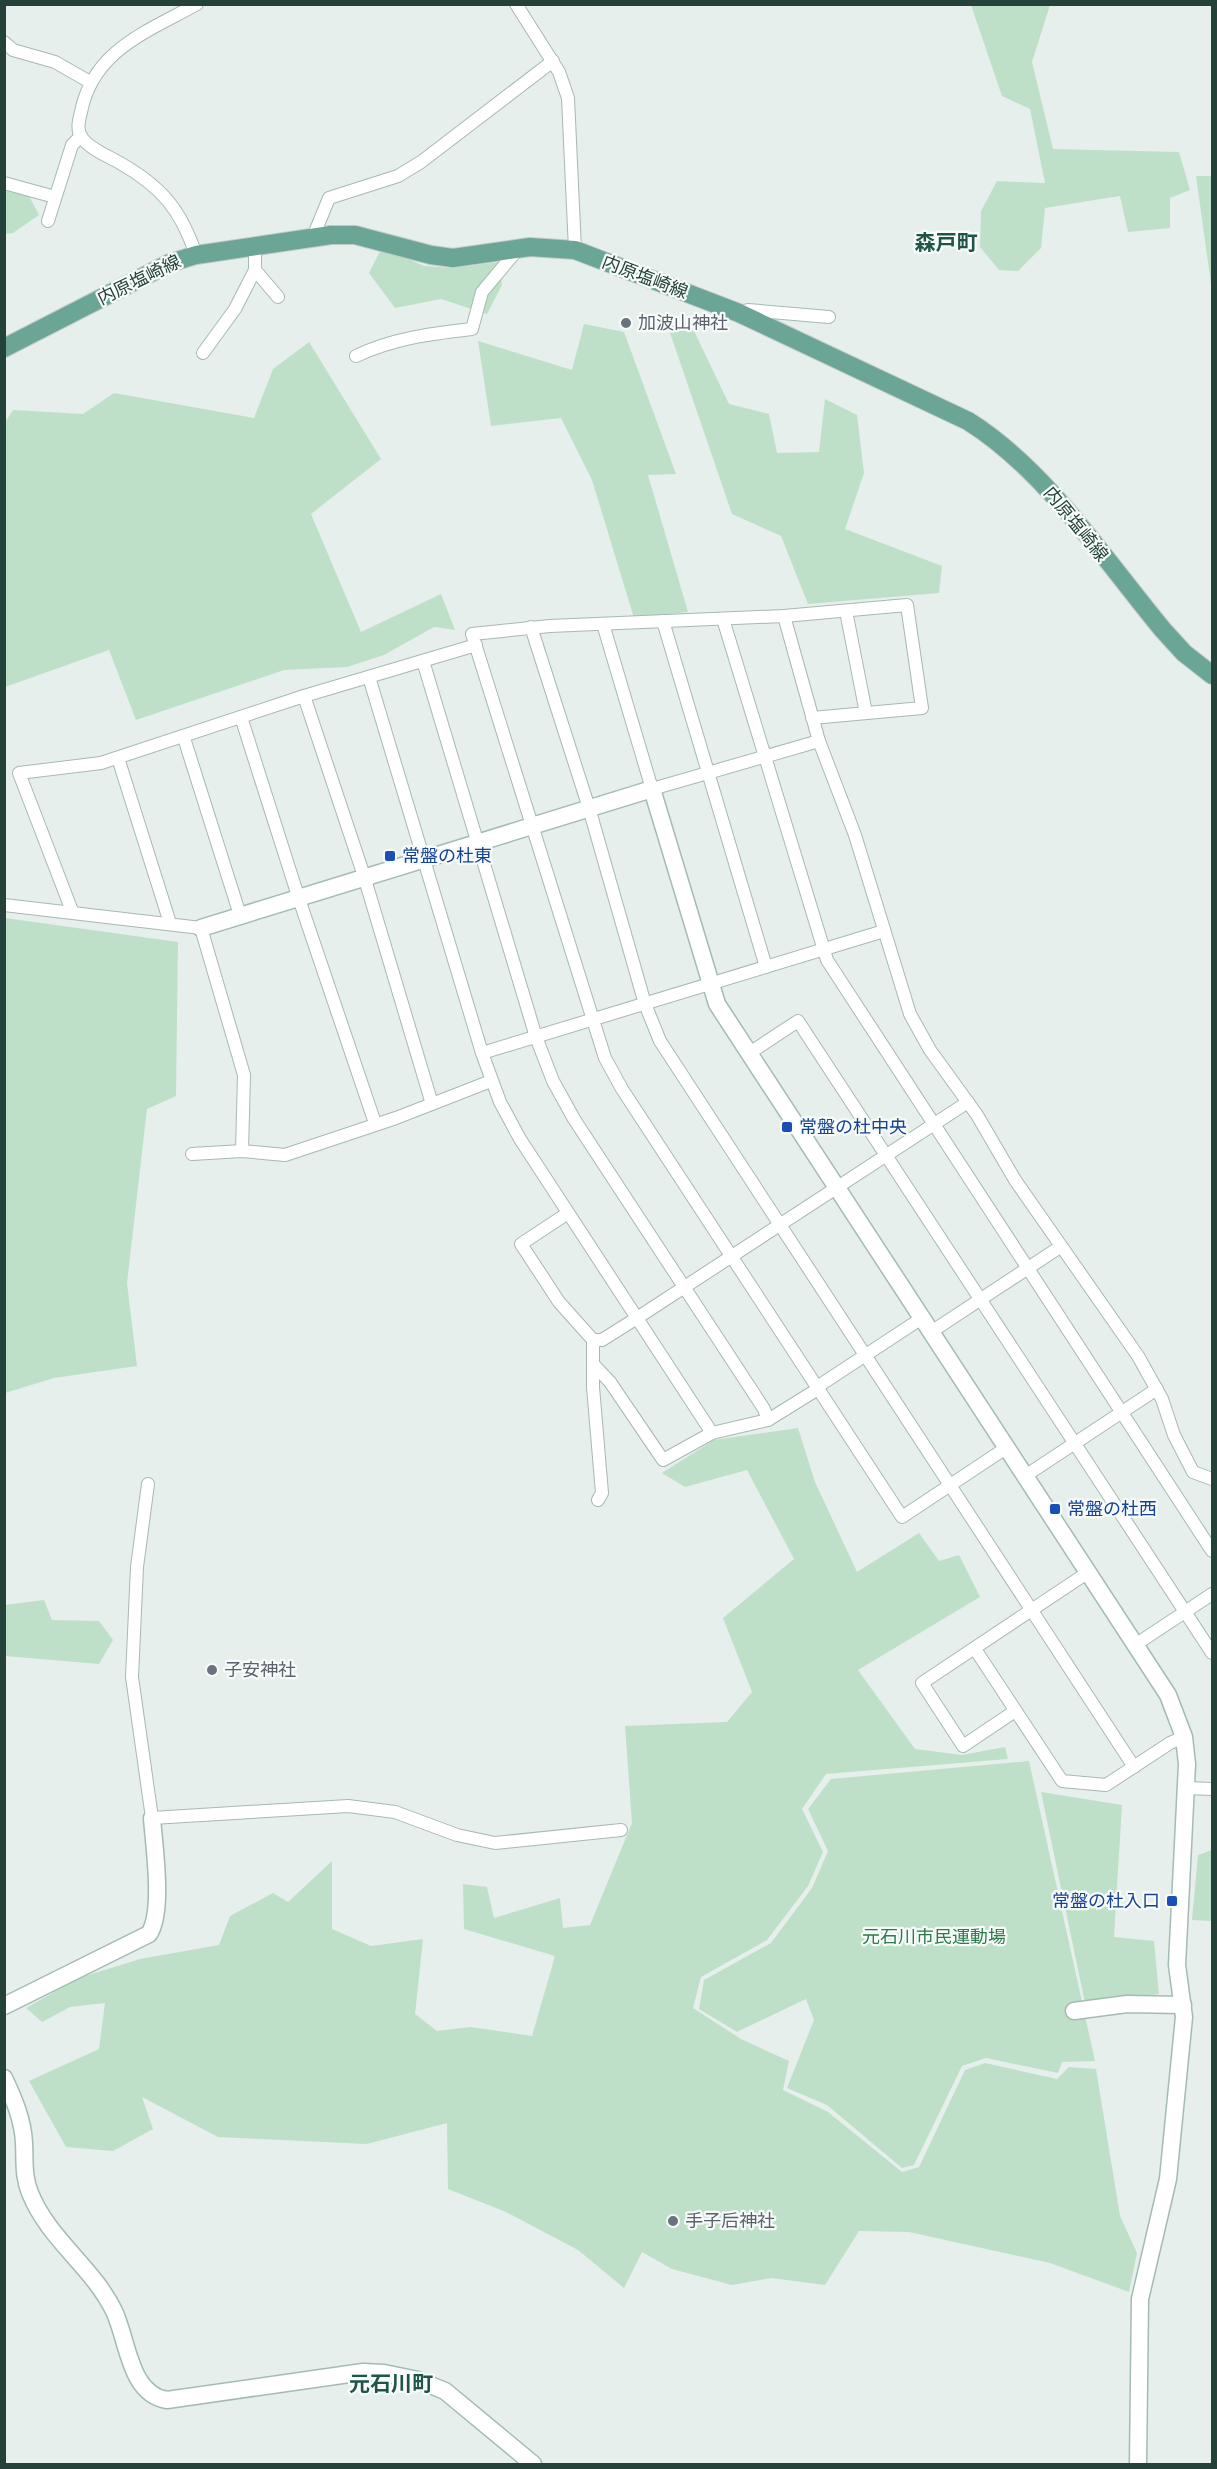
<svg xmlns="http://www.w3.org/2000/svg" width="1217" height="2469" font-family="Cabin,'Noto Sans JP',sans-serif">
  <rect width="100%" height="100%" fill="#e6efeb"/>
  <g fill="#bfe0c8">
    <polygon points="971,5 1050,5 1032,62 1053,149 1179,152 1190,190 1170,198 1170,228 1128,232 1120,196 1045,208 1041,248 1018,271 999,270 980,247 981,211 997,181 1045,183 1030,109 1002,96"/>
    <polygon points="1196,176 1212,176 1212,292 1212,291"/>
    <polygon points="5,185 29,196 39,215 13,233 5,234"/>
    <polygon points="382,247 424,266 453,268 499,262 502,285 487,314 441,299 395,308 369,273"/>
    <polygon points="584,324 624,332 676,474 648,475 688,612 634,618 592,480 561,418 491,426 478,341 572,370"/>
    <polygon points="667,324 694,331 729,404 769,414 777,453 819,452 825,399 857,415 864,473 845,529 942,566 939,593 808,604 781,536 732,514"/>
    <polygon points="309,342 381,459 311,514 361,632 441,594 455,630 434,627 384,655 347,667 284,670 136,720 109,650 5,687 4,424 13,410 83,414 114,393 254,418 273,369"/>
    <polygon points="5,918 178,942 176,1096 147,1109 127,1283 137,1366 54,1378 5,1393"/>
    <polygon points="798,1428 815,1482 857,1572 919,1533 939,1561 959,1555 980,1597 858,1670 915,1749 962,1755 1005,1747 1008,1759 826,1774 802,1809 823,1852 808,1886 767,1940 701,1977 693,2008 741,2039 789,2061 783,2090 828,2112 902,2172 919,2167 965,2070 985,2063 1057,2079 1069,2067 1096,2069 1120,2216 1137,2253 1129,2292 1050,2263 909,2232 859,2231 825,2285 771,2278 732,2285 672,2269 642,2252 624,2288 578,2250 506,2212 448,2189 447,2123 367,2144 218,2137 142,2097 153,2129 113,2151 66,2147 29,2081 99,2049 105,2003 70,2007 42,2022 26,2008 79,1978 140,1959 219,1945 230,1916 273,1893 288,1902 332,1861 332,1929 371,1946 423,1939 415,2014 437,2031 471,2027 532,2036 555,1956 464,1929 463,1884 487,1887 494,1918 560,1898 563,1928 590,1925 632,1823 625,1726 727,1722 752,1692 723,1618 794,1559 747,1470 685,1487 662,1473 714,1440"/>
    <polygon points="44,1600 52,1620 99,1621 113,1640 99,1664 5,1656 5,1605"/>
    <polygon points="1029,1761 1095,2061 1062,2062 1058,2073 986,2058 962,2066 914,2165 902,2168 827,2105 787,2088 814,2020 806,1999 737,2032 699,2009 704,1980 771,1943 812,1888 828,1851 808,1809 831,1779"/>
    <polygon points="1041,1792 1122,1805 1114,1937 1154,1941 1159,1994 1085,2003"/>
    <polygon points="1212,1850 1212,1921 1192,1920 1198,1855"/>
  </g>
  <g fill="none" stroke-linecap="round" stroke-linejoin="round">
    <g stroke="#a8b8b2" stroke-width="14">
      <g id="street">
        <polyline points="516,4 559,72 568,98 575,250"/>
        <polyline points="4,42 13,50 55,62 90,82"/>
        <polyline points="4,183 55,197"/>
        <polyline points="48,221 72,145 81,136"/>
        <polyline points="313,237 329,198 398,176 421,162 553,61"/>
        <path d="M196 255C181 210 162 187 120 163 108 156 90 149 82 138 76 130 79 120 81 112 93 50 147 32 197 4"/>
        <polyline points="255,270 278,297"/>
        <polyline points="740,312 748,310 829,317"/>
        <polyline points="203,353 235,309 255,270 255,247"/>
        <path d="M356 356C394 338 430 334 472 329L482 292 518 249"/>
        <polyline points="846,611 866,713"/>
        <polyline points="784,616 819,741 855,835 910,1014 930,1050 977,1115 1015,1180 1138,1356 1162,1399 1174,1435 1193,1472 1212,1479"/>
        <polyline points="723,619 827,960 1212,1551"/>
        <polyline points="663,621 766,967"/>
        <polyline points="603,624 652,789 819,741"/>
        <polyline points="531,627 589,808 645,1004 660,1041 1134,1767"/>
        <polyline points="423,661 536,1037 553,1081 574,1119 764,1409 768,1420"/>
        <polyline points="369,677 482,1053 500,1102 520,1139 712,1433"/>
        <polyline points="304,696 364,876 432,1104"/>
        <polyline points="241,717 298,896 375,1123"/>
        <polyline points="812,718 922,708 907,605 784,616 550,626 472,634 605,1058 622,1089 902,1517 1006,1448"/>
        <polyline points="184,738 240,915"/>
        <polyline points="118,758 170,923"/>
        <polyline points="4,905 201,928 244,1075 242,1151"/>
        <polyline points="72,911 19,773 101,763 304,696 476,645"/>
        <polyline points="482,1053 884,931"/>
        <polyline points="748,1054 798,1021 1212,1653"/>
        <polyline points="192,1154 242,1151 285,1155 396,1118 491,1081"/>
        <polyline points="568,1213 521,1244 559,1302 593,1340 593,1387 602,1493 598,1500"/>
        <polyline points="931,1332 1060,1247"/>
        <polyline points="593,1340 602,1340 637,1318 968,1102"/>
        <polyline points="594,1365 610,1382 663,1460 712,1433 768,1420 818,1389"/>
        <polyline points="817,1387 922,1318"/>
        <polyline points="1025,1476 1157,1389"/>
        <polyline points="148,1484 137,1567 132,1677 152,1818 348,1806 395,1812 457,1835 495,1843 621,1830"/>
        <polyline points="1135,1645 1212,1594"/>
        <polyline points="975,1649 1062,1781 1106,1785 1170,1743 1184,1737"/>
        <polyline points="1015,1711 963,1746 922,1683 1087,1573"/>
        <polyline points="1187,1788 1212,1789"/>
      </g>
    </g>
    <g stroke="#a4bbb3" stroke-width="19">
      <g id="secondary">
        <polyline points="201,928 652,789 717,1004 1168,1695 1184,1737 1187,1764 1177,1965 1184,2017 1168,2179 1140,2299 1138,2464"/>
        <path d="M4 2006 149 1934C164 1911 154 1846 152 1818"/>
        <polyline points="1074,2011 1127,2004 1183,2005"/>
        <path d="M4 2078C14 2099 23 2120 24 2143 25 2161 23 2176 30 2193 49 2240 92 2266 114 2311 128 2340 129 2394 167 2400L363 2372 384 2373 418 2380 445 2391 533 2464"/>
      </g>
    </g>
    <g stroke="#c2cac8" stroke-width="20">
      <path id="primary" d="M4 348 170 263 196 255 331 235H355L431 255 453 258 530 247 575 250 739 313 968 421C1045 469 1105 560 1163 630L1184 653 1212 675"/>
    </g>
    <use href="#street" stroke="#fff" stroke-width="12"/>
    <use href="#secondary" stroke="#fff" stroke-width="16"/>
    <use href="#primary" stroke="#6aa596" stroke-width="18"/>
  </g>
  <g fill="#6b7280" stroke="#f7fbf9" stroke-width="2">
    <circle cx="626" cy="323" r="6"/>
    <circle cx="212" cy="1670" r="6"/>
    <circle cx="673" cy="2221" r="6"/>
  </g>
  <g fill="#1a4fb4" stroke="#f7fbf9" stroke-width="2">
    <rect x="384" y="850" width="12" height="12" rx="3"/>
    <rect x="781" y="1121" width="12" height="12" rx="3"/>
    <rect x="1049" y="1503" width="12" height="12" rx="3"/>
    <rect x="1166" y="1895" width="12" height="12" rx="3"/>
  </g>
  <g text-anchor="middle" stroke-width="4.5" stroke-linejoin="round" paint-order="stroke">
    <g font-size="18" fill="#24423a" stroke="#f7fbf9">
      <text transform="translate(645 277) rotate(21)" y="6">内原塩崎線</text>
      <text transform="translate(139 280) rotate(-26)" y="6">内原塩崎線</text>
      <text transform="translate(1076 524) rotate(51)" y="6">内原塩崎線</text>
    </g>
    <g font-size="18" fill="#5b616d" stroke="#f7fbf9" text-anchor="start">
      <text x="638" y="329">加波山神社</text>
      <text x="224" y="1676">子安神社</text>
      <text x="685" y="2227">手子后神社</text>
    </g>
    <g font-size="18" fill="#164399" stroke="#f7fbf9" text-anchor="start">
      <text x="402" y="862">常盤の杜東</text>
      <text x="799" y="1133">常盤の杜中央</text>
      <text x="1067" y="1515">常盤の杜西</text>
      <text x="1160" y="1907" text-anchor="end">常盤の杜入口</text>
    </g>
    <g font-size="18" fill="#2d7a4b" stroke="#f7fbf9">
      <text x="934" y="1943">元石川市民運動場</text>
    </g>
    <g font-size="21" font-weight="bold" fill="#1f5548" stroke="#f7fbf9">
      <text x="946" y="250">森戸町</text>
      <text x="391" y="2391">元石川町</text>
    </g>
  </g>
  <rect width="1217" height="2469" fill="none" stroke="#24423a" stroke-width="12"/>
</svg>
